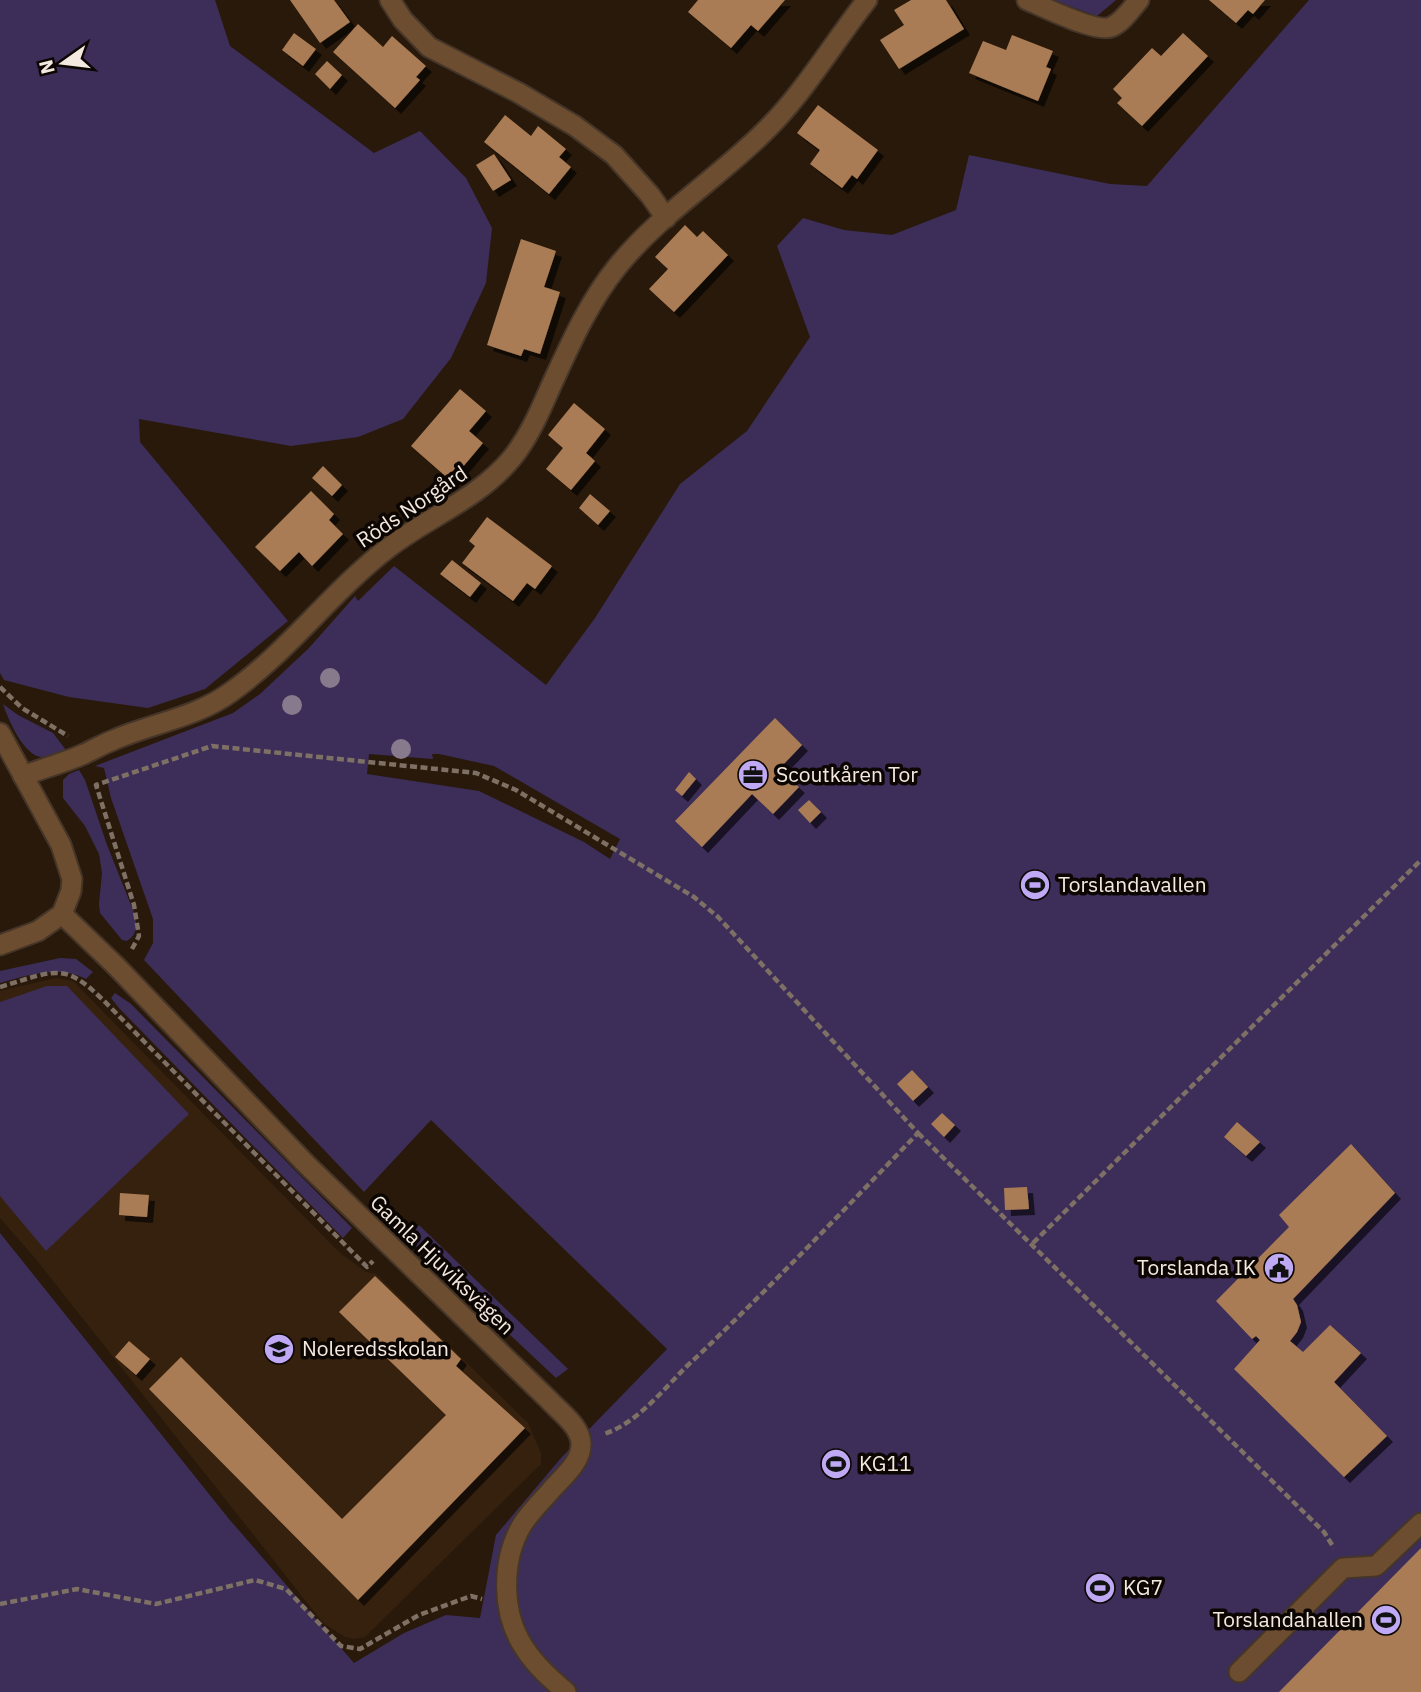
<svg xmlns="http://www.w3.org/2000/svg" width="1421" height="1692" font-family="'IBM Plex Sans',sans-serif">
  <defs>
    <filter id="shadow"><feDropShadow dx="6" dy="6" stdDeviation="0" flood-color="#0009"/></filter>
  </defs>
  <rect width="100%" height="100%" fill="#29190b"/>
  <polygon fill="#36210e" points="56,978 73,981 340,1253 366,1272 376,1274 528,1423 541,1453 541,1464 365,1637 354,1639 345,1637 323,1623 35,1258 0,1218 0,991"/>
  <g fill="#3c2e59" fill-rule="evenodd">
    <polygon points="0,0 215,0 230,46 374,153 420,131 466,178 492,228 486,283 451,358 403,419 358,437 291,446 139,419 140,442 288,621 205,689 148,708 69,697 4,680 0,673"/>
    <polygon points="1053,0 1116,0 1097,16"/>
    <path d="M1309 0H1421V1692H0V1233L229 1519 354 1663 404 1633 446 1615 480 1618 496 1535 561 1458 667 1349 431 1120 364 1192 144 960 153 943V919L111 798 104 768 95 766 233 713 260 694 309 648 355 596 358 601 394 566 546 685 595 618 680 484 747 431 810 337 777 246 803 218 844 230 892 235 956 210 969 155 1110 184 1147 186ZM369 754 433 759 432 754H439L494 766 620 839 610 859 584 842 479 791 367 774Z"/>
    <path d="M3 704 18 715 53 733 66 750C59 753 51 757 44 757 25 759 8 719 3 704Z"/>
    <path d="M79 770 85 780 107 845 135 915C137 926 137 935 127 941L122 940 100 913 99 904 102 873 99 854 85 826 63 798V780L69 774Z"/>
    <path d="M60 958 76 959 93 972 86 979C59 965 28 975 0 983V971Z"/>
    <polygon points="47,986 67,986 189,1114 46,1251 0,1196 0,1002"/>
    <polygon points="115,993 131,1004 352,1228 343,1238 119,1008 111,998"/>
    <polygon points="419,1225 568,1369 556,1378 407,1238"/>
  </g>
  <g fill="#a97c54" filter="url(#shadow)">
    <polygon points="290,0 334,0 350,22 320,43"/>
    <polygon points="698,0 785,0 758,31 751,25 731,48 688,12"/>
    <polygon points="911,0 946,0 964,29 899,69 880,40 904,25 894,10"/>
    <polygon points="1209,0 1265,0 1253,14 1248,10 1236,23"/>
    <polygon points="358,24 383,47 392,36 426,66 416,77 420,80 395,108 333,52"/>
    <polygon points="294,33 316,49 303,66 282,50"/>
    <polygon points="1183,33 1208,56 1142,126 1117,103 1122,98 1113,89 1152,48 1161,56"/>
    <polygon points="1012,35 1053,51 1046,67 1051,69 1038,101 969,73 983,41 1006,50"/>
    <polygon points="327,61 342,75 330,89 315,74"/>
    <polygon points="818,105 878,150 857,179 852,175 842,188 810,164 820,150 797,133"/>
    <polygon points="505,115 531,136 538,126 566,149 559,157 571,167 549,194 484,142"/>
    <polygon points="494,154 511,180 493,191 476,165"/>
    <polygon points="685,225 697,237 703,231 728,255 674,312 649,289 668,269 655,257"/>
    <polygon points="521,239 556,251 544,287 560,292 540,354 524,349 521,356 487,345"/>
    <polygon points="460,389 486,411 469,431 483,443 451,481 411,446"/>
    <polygon points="574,403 605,429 586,453 595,461 571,490 546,469 563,448 548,435"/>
    <polygon points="323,466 342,485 332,496 312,478"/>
    <polygon points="311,491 334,514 329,520 343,534 312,566 299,552 280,571 255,547"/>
    <polygon points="590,494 610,511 598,525 579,508"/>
    <polygon points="487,517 552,566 535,589 527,583 513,601 462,563 475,546 469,541"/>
    <polygon points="452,560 481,583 470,597 440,574"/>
    <polygon points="775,718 802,745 779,769 799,787 773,814 752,794 702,847 675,821"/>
    <polygon points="689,772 696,779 682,796 675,790"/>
    <polygon points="809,800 821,812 810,823 798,810"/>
    <polygon points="912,1070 928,1087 913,1101 897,1084"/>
    <polygon points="942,1113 955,1125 944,1137 931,1124"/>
    <polygon points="1237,1122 1260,1142 1246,1156 1224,1137"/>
    <polygon points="1351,1144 1395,1193 1293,1299 1297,1305 1301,1322 1297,1332 1290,1341 1303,1352 1330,1325 1361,1353 1334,1382 1387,1436 1344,1477 1234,1369 1260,1340 1256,1336 1252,1339 1216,1301 1289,1227 1279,1215"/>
    <polygon points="1027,1187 1029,1209 1005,1210 1004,1188"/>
    <polygon points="120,1193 149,1195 147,1217 119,1215"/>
    <polygon points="375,1276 461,1359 456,1366 525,1428 358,1600 149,1389 181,1357 342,1519 446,1415 339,1312"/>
    <polygon points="129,1341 150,1359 136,1375 115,1357"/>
    <polygon points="1421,1548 1421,1692 1279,1692"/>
  </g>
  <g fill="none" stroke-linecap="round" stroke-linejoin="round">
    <g stroke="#453629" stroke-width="23">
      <g id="minor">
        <polyline points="390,0 403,20 429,47 519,93 575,126 614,155 650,195 666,218"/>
        <path d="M1027 0C1044 7 1096 33 1111 27 1123 22 1131 9 1139 0"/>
        <polyline points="0,733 61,845 72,879 71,891 62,914 38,931 0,945"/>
        <path d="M23 776C43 768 64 763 84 754 95 749 105 743 116 739 154 723 197 717 231 692 289 651 331 592 388 548 428 517 478 499 512 458 529 437 540 411 551 386 570 345 588 303 617 267 658 216 715 180 761 135 803 95 831 46 867 0"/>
        <path d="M62 914 116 966 306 1164 549 1400C560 1412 580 1426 581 1443 582 1461 564 1476 553 1488 543 1500 530 1512 522 1525 501 1561 501 1614 525 1649 536 1666 551 1679 566 1692"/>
        <polyline points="1239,1672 1343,1568 1376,1566 1421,1523"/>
      </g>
    </g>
    <g stroke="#7e7064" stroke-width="4.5" stroke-dasharray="7 3.5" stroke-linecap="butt">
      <polyline points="0,687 22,708 68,736"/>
      <path d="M132 949 139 936 134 905 96 785 212 746 476 773 516 790 694 897 718 917 918 1133C842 1212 766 1292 686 1367 662 1391 637 1423 604 1434"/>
      <path d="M0 987C60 969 65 961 111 1008L367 1267 373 1261"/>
      <polyline points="918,1133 1324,1532 1334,1548"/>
      <polyline points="1033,1243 1421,860"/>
      <polyline points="0,1604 77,1589 156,1604 255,1580 286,1589 341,1646 360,1649 419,1615 471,1596 482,1599"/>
    </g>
    <use href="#minor" stroke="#6d4d2f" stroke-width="19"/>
  </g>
  <g fill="#887a8d">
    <circle cx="330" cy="678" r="10"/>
    <circle cx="292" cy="705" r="10"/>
    <circle cx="401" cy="749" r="10"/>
  </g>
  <defs>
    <g id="office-disc" transform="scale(1.575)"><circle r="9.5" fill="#bfa9f4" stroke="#0c0603"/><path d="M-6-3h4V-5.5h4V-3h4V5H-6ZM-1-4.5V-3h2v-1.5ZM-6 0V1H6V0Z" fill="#111"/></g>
    <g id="stadium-disc" transform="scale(1.575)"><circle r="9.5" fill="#bfa9f4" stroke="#0c0603"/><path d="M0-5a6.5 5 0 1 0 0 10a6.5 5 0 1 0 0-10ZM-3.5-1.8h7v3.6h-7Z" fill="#111"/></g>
    <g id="civic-disc" transform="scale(1.575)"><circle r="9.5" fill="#bfa9f4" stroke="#0c0603"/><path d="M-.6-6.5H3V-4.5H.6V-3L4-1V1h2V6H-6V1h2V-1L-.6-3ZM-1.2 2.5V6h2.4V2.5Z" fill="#111"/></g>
    <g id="school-disc" transform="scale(1.575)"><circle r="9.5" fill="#bfa9f4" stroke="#0c0603"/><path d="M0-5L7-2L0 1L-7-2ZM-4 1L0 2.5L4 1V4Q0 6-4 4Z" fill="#111"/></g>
  </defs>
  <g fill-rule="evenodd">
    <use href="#office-disc" x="753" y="775"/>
    <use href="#stadium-disc" x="1035" y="885"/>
    <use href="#civic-disc" x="1279" y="1268"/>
    <use href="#school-disc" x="279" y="1349"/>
    <use href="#stadium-disc" x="836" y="1464"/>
    <use href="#stadium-disc" x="1100" y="1588"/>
    <use href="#stadium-disc" x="1386" y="1620"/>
  </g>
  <g text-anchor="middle" stroke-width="7" stroke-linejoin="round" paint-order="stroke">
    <g font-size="21" fill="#f4e9e0" stroke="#0c0603">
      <text transform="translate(412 507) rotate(-34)" y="7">Röds Norgård</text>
      <text transform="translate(442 1265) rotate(44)" y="7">Gamla Hjuviksvägen</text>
    </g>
    <g font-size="21" fill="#f4e9e0" stroke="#0c0603" text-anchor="start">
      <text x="776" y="782">Scoutkåren Tor</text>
      <text x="1058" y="892">Torslandavallen</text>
      <text x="1256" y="1275" text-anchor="end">Torslanda IK</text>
      <text x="302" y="1356">Noleredsskolan</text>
      <text x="859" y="1471">KG11</text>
      <text x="1123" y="1595">KG7</text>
      <text x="1363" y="1627" text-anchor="end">Torslandahallen</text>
    </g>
  </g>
  <g transform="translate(63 63) rotate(256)" stroke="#0c0603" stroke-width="5" paint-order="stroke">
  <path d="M0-5L12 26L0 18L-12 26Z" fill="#f4e9e0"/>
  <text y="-10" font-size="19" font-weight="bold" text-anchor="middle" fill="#f4e9e0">N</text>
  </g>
</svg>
